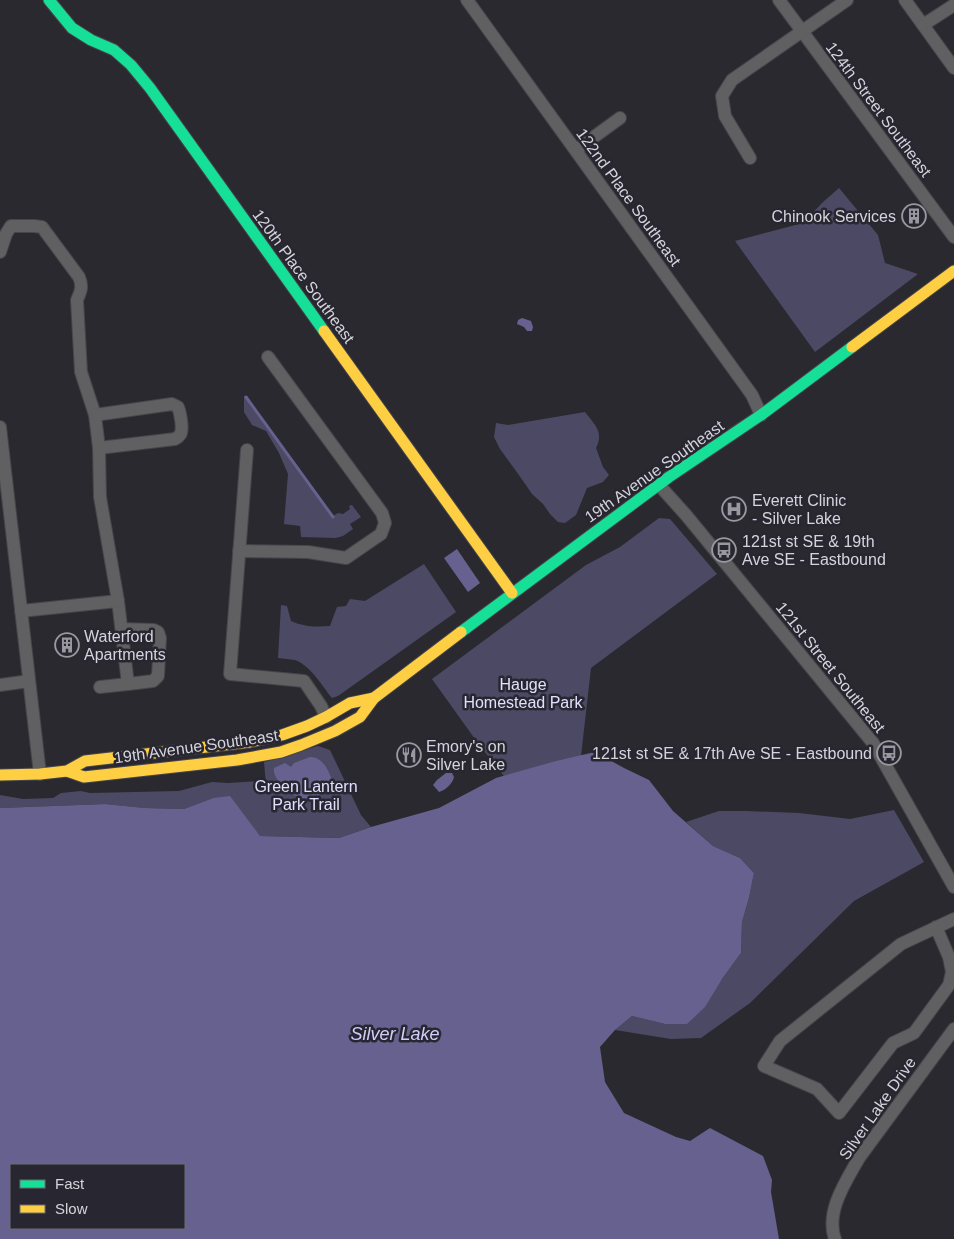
<svg xmlns="http://www.w3.org/2000/svg" width="954" height="1239" font-family="Helvetica,sans-serif">
  <rect width="100%" height="100%" fill="#2a292f"/>
  <g fill="#4c4965">
    <polygon points="839,188 878,235 885,263 918,274 815,352 735,241 803,223 823,202"/>
    <polygon points="244,396 246,397 333,516 338,513 343,514 350,509 349,506 352,505 361,517 350,524 353,529 343,536 336,538 301,537 300,526 284,524 288,474 279,453 266,431 252,425 244,412"/>
    <path d="M585 412C595 425 604 432 596 448L603 467 609 475 603 482 587 488 576 515 565 523 558 522 550 514 543 504 532 494 521 478 500 449 494 437 496 423 508 425Z"/>
    <polygon points="659,518 670,519 717,574 591,668 581,756 504,776 480,746 432,679 586,565 620,547"/>
    <path d="M424 564 456 612 338 696 332 698C322 686 311 666 295 660 290 659 284 659 278 658L281 605 287 606 291 621C304 627 316 627 330 626L337 607 346 606 350 599 365 601Z"/>
    <polygon points="318,746 330,750 361,815 371,827 339,838 260,836 213,798 184,809 144,808 105,804 0,808 0,795 23,799 53,798 61,793 81,791 90,793 179,791 212,782 228,783 258,781 266,785 264,762"/>
    <polygon points="894,810 924,862 854,901 750,1003 701,1038 671,1039 615,1030 632,1016 665,1024 722,979 741,953 742,922 749,898 754,873 740,858 713,846 686,822 719,811 746,811 799,813 850,819"/>
  </g>
  <g fill="#66618e" fill-rule="evenodd">
    <polygon points="522,318 531,321 533,327 532,331 527,331 524,327 517,324 518,320"/>
    <polygon points="457,549 480,583 468,592 444,558"/>
    <path d="M595 752 624 768 649 780 673 811 713 846 740 858 754 873 749 898 742 922 741 953 722 979 705 1007 687 1024H665L632 1016 615 1030 600 1047 605 1082 624 1113 676 1137 690 1141 710 1128 763 1156 772 1180 771 1192 779 1239H0V808L105 804 145 808 184 809 213 798 230 796 260 836 339 838 371 827 439 808 496 778 556 761ZM11 1165H184V1228H11Z"/>
    <path d="M310 757C324 757 329 772 333 783L331 789C310 800 301 804 283 786 278 780 273 776 274 768L285 763 291 767 294 763Z"/>
    <path d="M446 773H452L454 777C453 783 446 790 439 792L433 785 437 780Z"/>
  </g>
  <g fill="none" stroke-linecap="round" stroke-linejoin="round">
    <polyline stroke="#66618e" stroke-width="3" points="246,397 333,517"/>
    <g stroke="#46454a" stroke-width="14">
      <g id="street">
        <polyline points="467,0 752,395 761,415"/>
        <polyline points="779,0 954,237"/>
        <polyline points="905,0 954,68"/>
        <polyline points="923,25 954,5"/>
        <polyline points="576,150 620,118"/>
        <polyline points="750,158 725,116 722,96 732,80 847,0"/>
        <path d="M0 252 6 234 11 226H34L42 227 79 277C83 286 81 291 77 300L81 372 95 415 99 448 100 497 118 601 128 684 153 681 158 676 160 638 158 632 154 630 122 629"/>
        <path d="M95 415 172 404 178 407C180 412 183 427 181 433 180 436 178 437 175 439L99 448"/>
        <polyline points="0,427 40,774"/>
        <polyline points="247,450 230,674 304,681 321,706 326,717"/>
        <polyline points="659,485 686,515 873,743 954,887"/>
        <polyline points="239,551 308,552 346,558 381,534 385,523 382,513 268,357"/>
        <polyline points="21,611 118,601"/>
        <polyline points="0,685 29,681"/>
        <polyline points="100,687 128,684"/>
        <polyline points="936,927 949,957 952,972 949,985 914,1033 893,1043 839,1113 817,1089 764,1066 780,1041 901,944 954,919"/>
        <path d="M835 1239C825 1212 846 1181 859 1158L954 1029"/>
      </g>
    </g>
    <g stroke="#46454a" stroke-width="13">
      <g id="fast">
        <polyline points="49,0 72,28 91,40 114,50 131,65 150,88 324,331"/>
        <polyline points="461,632 669,477 761,415 852,347"/>
      </g>
    </g>
    <g stroke="#46454a" stroke-width="13">
      <g id="slow">
        <polyline points="324,331 512,593"/>
        <polyline points="852,347 954,271"/>
        <polyline points="67,771 84,777 237,760 281,752 301,745 335,731 360,717 374,698 461,632"/>
        <polyline points="0,775 40,774 67,771 85,761 250,742 282,735 307,726 326,717 350,703 374,698"/>
      </g>
    </g>
    <use href="#street" stroke="#605f61" stroke-width="12"/>
    <use href="#fast" stroke="#16e098" stroke-width="11"/>
    <use href="#slow" stroke="#ffcf43" stroke-width="11"/>
  </g>
  <defs>
    <g id="building-ring" transform="scale(1.25)"><circle r="9.5" fill="#282731" stroke="#99989f" stroke-width="1.5"/><path d="M-4-6H4V6H1V3H-1V6H-4ZM-2.5-4.3h1.7v1.8h-1.7ZM.8-4.3h1.7v1.8H.8ZM-2.5-1h1.7V.8h-1.7ZM.8-1h1.7V.8H.8Z" fill="#99989f"/></g>
    <g id="hospital-ring" transform="scale(1.25)"><circle r="9.5" fill="#282731" stroke="#99989f" stroke-width="1.5"/><path d="M-5-5h3v3.5h4V-5h3V5h-3V1.5h-4V5h-3Z" fill="#99989f"/></g>
    <g id="bus-ring" transform="scale(1.25)"><circle r="9.5" fill="#282731" stroke="#99989f" stroke-width="1.5"/><path d="M-5-6H5V4H4V6H2V4H-2V6H-4V4H-5ZM-3.5-4V0h7V-4ZM-3.5 1.2v1.5H-2V1.2ZM2 1.2v1.5H3.5V1.2Z" fill="#99989f"/></g>
    <g id="restaurant-ring" transform="scale(1.25)"><circle r="9.5" fill="#282731" stroke="#99989f" stroke-width="1.5"/><path d="M-5-6h1v4h1v-4h1v4h1v-4h1v5L-1.5 .5V6h-2V.5L-5-1ZM5-6V6H3V1.5H1.5Q1.5-4 5-6Z" fill="#99989f"/></g>
  </defs>
  <g fill-rule="evenodd">
    <use href="#building-ring" x="914" y="216"/>
    <use href="#hospital-ring" x="734" y="509"/>
    <use href="#bus-ring" x="724" y="550"/>
    <use href="#building-ring" x="67" y="645"/>
    <use href="#bus-ring" x="889" y="753"/>
    <use href="#restaurant-ring" x="409" y="755"/>
  </g>
  <g text-anchor="middle" stroke-width="5" stroke-linejoin="round" paint-order="stroke">
    <g font-size="16" fill="#d5d4db" stroke="#282731">
      <text transform="translate(879 109) rotate(53)" y="6">124th Street Southeast</text>
      <text transform="translate(629 197) rotate(54)" y="6">122nd Place Southeast</text>
      <text transform="translate(304 276) rotate(54)" y="6">120th Place Southeast</text>
      <text transform="translate(654 471) rotate(-35)" y="6">19th Avenue Southeast</text>
      <text transform="translate(831 667) rotate(51)" y="6">121st Street Southeast</text>
      <text transform="translate(196 746) rotate(-8)" y="6">19th Avenue Southeast</text>
      <text transform="translate(877 1108) rotate(-55)" y="6">Silver Lake Drive</text>
    </g>
    <g font-size="16" fill="#d5d4db" stroke="#282731" text-anchor="start">
      <text x="896" y="222" text-anchor="end">Chinook Services</text>
      <text x="752" y="506">Everett Clinic<tspan x="752" dy="18">- Silver Lake</tspan></text>
      <text x="742" y="547">121st st SE &amp; 19th<tspan x="742" dy="18">Ave SE - Eastbound</tspan></text>
      <text x="84" y="642">Waterford<tspan x="84" dy="18">Apartments</tspan></text>
      <text x="426" y="752">Emory's on<tspan x="426" dy="18">Silver Lake</tspan></text>
      <text x="872" y="759" text-anchor="end">121st st SE &amp; 17th Ave SE - Eastbound</text>
    </g>
    <g font-size="16" fill="#e1dffe" stroke="#282731">
      <text x="523" y="690">Hauge<tspan x="523" dy="18">Homestead Park</tspan></text>
      <text x="306" y="792">Green Lantern<tspan x="306" dy="18">Park Trail</tspan></text>
    </g>
    <g font-size="18" font-style="italic" fill="#d2cefc" stroke="#282731">
      <text x="395" y="1040">Silver Lake</text>
    </g>
  </g>
  <rect x="10" y="1164" width="175" height="65" fill="#282731" stroke="#6d6c75"/>
  <rect x="20" y="1180" width="25" height="8" fill="#16e098" stroke="#6d6c75"/>
  <text x="55" y="1189" font-size="15" fill="#d5d4db">Fast</text>
  <rect x="20" y="1205" width="25" height="8" fill="#ffcf43" stroke="#6d6c75"/>
  <text x="55" y="1214" font-size="15" fill="#d5d4db">Slow</text>
</svg>
